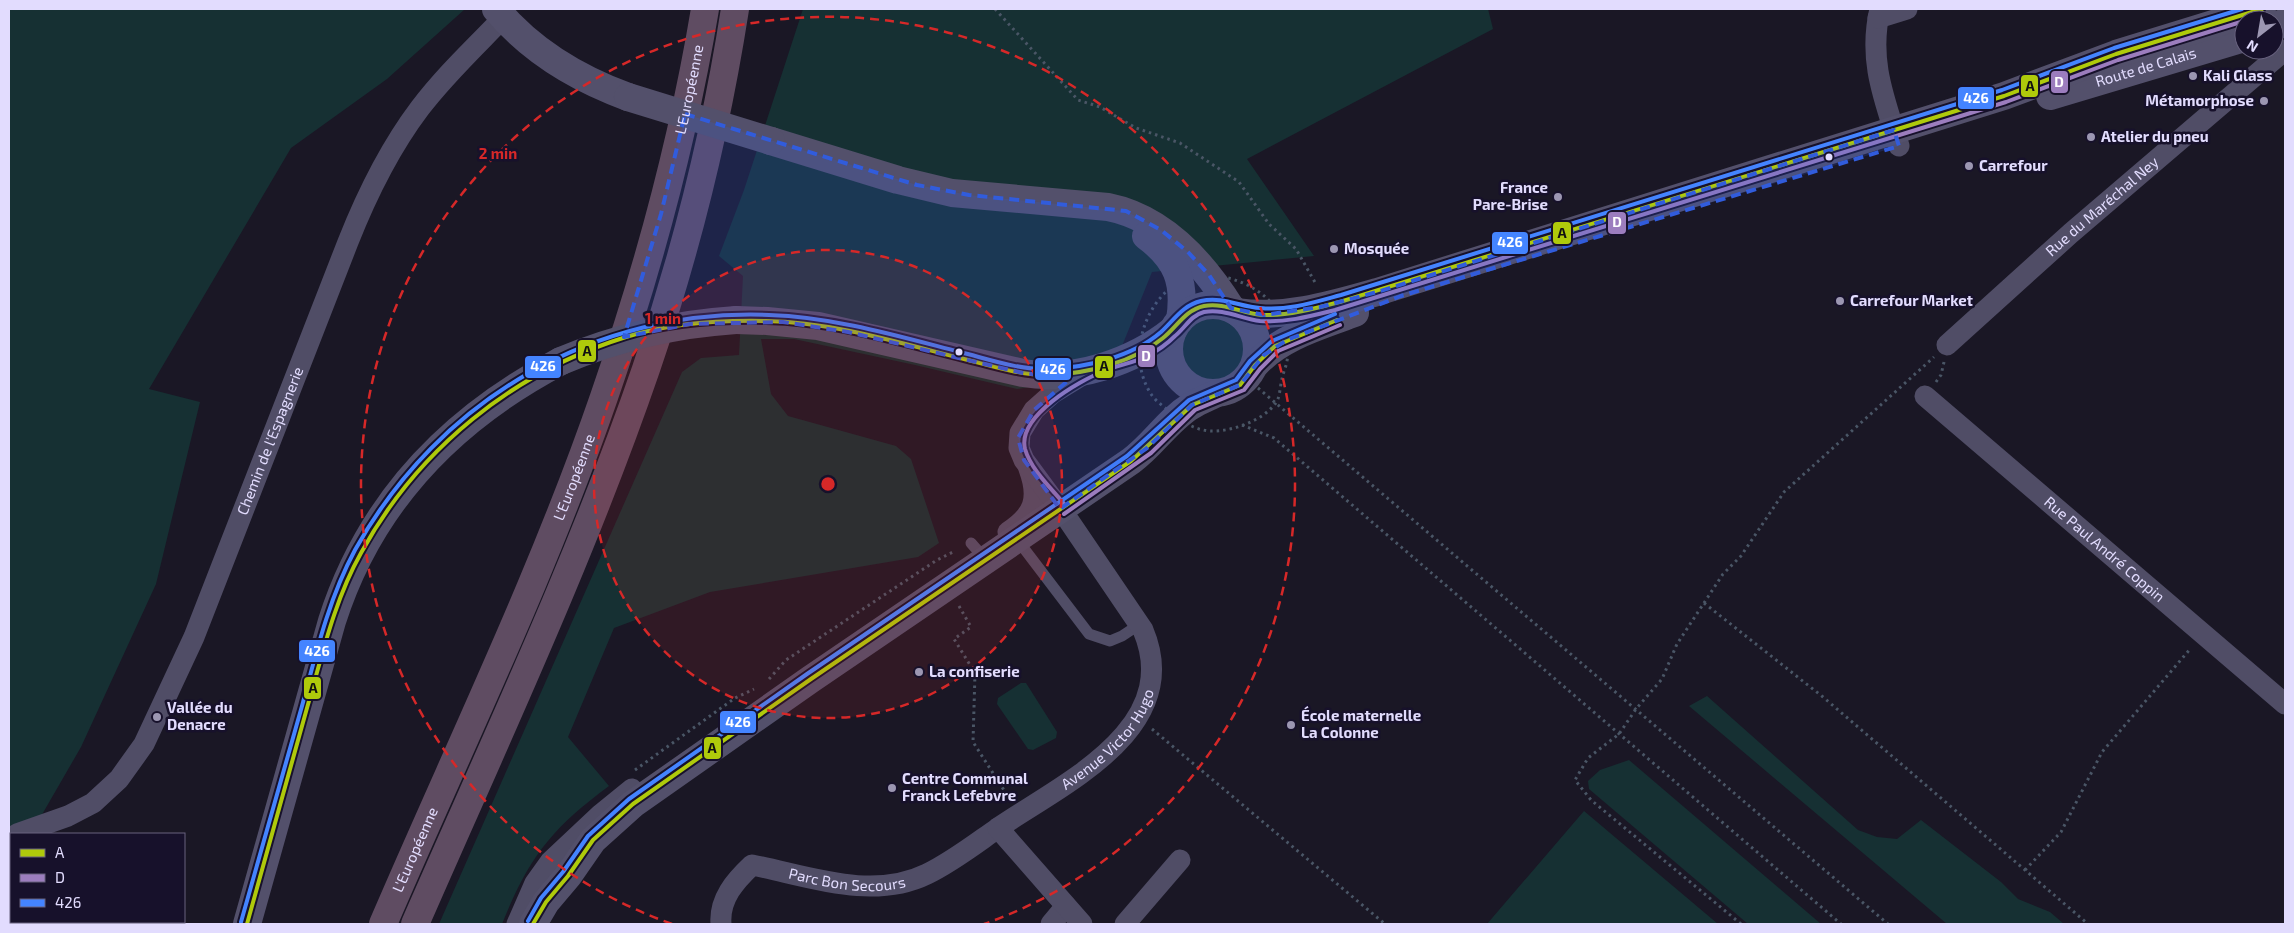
<svg xmlns="http://www.w3.org/2000/svg" width="2294" height="933" font-family="'Exo 2',sans-serif">
  <rect width="100%" height="100%" fill="#1a1725"/>
  <g fill="#163033">
    <polygon points="9,9 465,9 387,79 291,148 149,389 200,402 156,584 81,747 40,818 10,828"/>
    <path d="M803 9H1488L1493 29 1247 159 1314 256 1152 272 1122 346 1047 385 1017 389 915 365 794 339H761L771 394 788 416 896 446 911 459 939 543 918 557 710 592 614 628 568 737 609 786C551 829 529 857 502 924H439L682 372 701 358 739 355 743 276 719 256 744 190Z"/>
    <circle cx="1214" cy="350" r="32"/>
    <polygon points="1021,683 1026,683 1057,732 1056,738 1033,750 1028,749 997,704 998,698"/>
    <polygon points="1707,696 1858,830 1877,837 1897,839 1921,820 2001,882 2018,899 2050,912 2064,924 1947,924 1689,706"/>
    <polygon points="1629,760 1821,924 1748,924 1589,789 1588,781 1600,770"/>
    <polygon points="1584,811 1718,924 1487,924"/>
  </g>
  <g fill="none" stroke-linecap="round" stroke-linejoin="round">
    <g stroke="#4a5666" stroke-width="3" stroke-dasharray="2.5 4" stroke-linecap="butt">
      <polyline points="995,9 1078,100 1100,107 1136,128 1180,143 1239,182 1269,224 1296,249 1316,284"/>
      <path d="M1209 275C1255 278 1296 310 1287 361 1286 367 1283 373 1282 379 1280 386 1280 399 1275 404 1262 421 1231 432 1210 431 1196 430 1184 423 1173 414 1166 408 1156 402 1151 394 1127 357 1143 303 1180 281 1188 277 1200 277 1209 275Z"/>
      <polyline points="1936,382 1941,375 1944,362"/>
      <polyline points="1258,388 1888,924"/>
      <polyline points="1242,425 1274,438 1841,924"/>
      <polyline points="1704,603 1823,697 2088,924"/>
      <polyline points="959,606 971,627 954,639 975,673 973,742 1009,798"/>
      <polyline points="769,679 786,660 937,560 953,552"/>
      <polyline points="1152,729 1385,924"/>
      <polyline points="635,770 735,698 754,689"/>
      <polyline points="2025,870 2061,832 2102,752 2191,648"/>
      <polyline points="1741,924 1591,800 1575,780 1588,758 1619,734 1636,709 1662,679 1677,644 1723,574 1741,556 1784,492 1934,357"/>
    </g>
    <g stroke="#504d66" stroke-width="11">
      <polyline points="1016,538 1089,634 1110,641 1122,636 1140,624"/>
      <polyline points="971,543 986,560"/>
    </g>
    <g stroke="#504d66" stroke-width="21">
      <path d="M1880 9C1868 60 1884 98 1899 146"/>
      <polyline points="1878,18 1907,9"/>
      <path id="s1" d="M1947 345 2071 233 2285 50"/>
      <path id="s2" d="M1925 396 2285 704"/>
      <path d="M1008 532C1034 515 1040 499 1029 469"/>
      <path id="s3" d="M17 834 68 816 93 803 119 779 144 744 194 637 348 242C367 194 389 149 420 108 445 75 475 47 503 18"/>
      <polyline points="517,924 535,883 550,862 600,815 632,789"/>
      <path id="s4" d="M721 924C719 899 735 881 752 865 808 876 872 901 927 874 952 862 975 844 998 828"/>
      <polyline points="1051,924 1066,906"/>
      <path id="s5" d="M1082 924 998 828C1062 784 1185 729 1143 630L1069 521 1024 460 1019 448 1020 433 1034 410 1053 393 1084 374"/>
      <polyline points="1125,924 1180,860"/>
    </g>
    <g stroke="#53506b" stroke-width="28">
      <path d="M496 9C531 51 576 78 628 97"/>
      <polyline points="2274,27 2285,22"/>
      <path id="s6" d="M2050 96 2244 38"/>
      <path d="M771 141 898 180 952 193 1108 207C1163 218 1203 263 1231 308"/>
      <path d="M1146 236C1177 259 1186 282 1180 320"/>
      <circle cx="1213" cy="349" r="44"/>
      <path d="M1237 312C1285 319 1331 305 1377 292L2004 96 2116 54 2262 9"/>
      <path d="M736 320 767 321 818 326 1023 373C1075 382 1133 362 1173 330"/>
      <path d="M1255 365C1280 337 1320 326 1355 313"/>
      <path d="M247 924 332 621C370 502 452 418 561 361"/>
      <path d="M533 924 546 902 568 876 593 840 633 804 811 679 1131 461C1153 445 1168 420 1191 406 1199 401 1207 398 1215 394"/>
    </g>
    <g stroke="#5f4c62" stroke-width="28">
      <path id="s7" d="M383 924C458 749 542 577 604 397 648 270 683 141 705 9"/>
      <path d="M415 924C495 741 581 558 646 369 686 252 716 131 735 9"/>
    </g>
    <g stroke="#53506b" stroke-width="28">
      <polyline points="628,97 771,141"/>
      <path d="M561 361C618 337 674 324 736 320"/>
    </g>
    <g stroke="#17112b" stroke-width="8">
      <g id="bus-1">
        <path d="M247 924C267 852 287 780 307 708 322 656 334 601 361 553 417 450 513 372 626 337 671 323 719 320 766 321 833 322 900 343 964 359 992 366 1022 376 1051 375 1089 373 1134 362 1163 338 1177 327 1185 310 1204 306 1224 302 1243 314 1262 315 1290 316 1317 308 1343 301L2004 96 2116 54 2262 9"/>
        <polyline points="533,924 546,902 568,876 593,840 633,804 811,679 1131,461 1192,405 1240,385 1255,365 1275,346 1337,320"/>
      </g>
    </g>
    <g stroke="#17112b" stroke-width="8">
      <g id="bus-2">
        <path d="M1065 505C1052 489 1031 470 1025 449 1017 416 1079 381 1104 371 1118 365 1134 363 1147 356 1157 351 1167 344 1175 336 1185 328 1191 315 1204 312 1223 308 1242 319 1260 321 1285 323 1311 316 1335 310L2006 102 2118 60 2244 21"/>
        <polyline points="1064,514 1151,453 1195,410 1244,390 1260,369 1278,351 1340,325"/>
      </g>
    </g>
    <g stroke="#17112b" stroke-width="8">
      <g id="bus-3">
        <polyline points="528,921 541,898 563,872 588,836 629,799 807,674 1127,456 1189,400 1236,380 1250,361 1272,341 1335,314"/>
        <path d="M241 922C261 850 281 778 302 706 316 653 329 598 355 550 439 399 596 308 769 315 834 317 898 336 960 352 988 359 1019 370 1048 369 1085 368 1132 357 1161 332 1174 320 1183 305 1201 301 1222 296 1241 307 1260 308 1288 311 1315 302 1341 295L2002 90 2114 48 2242 9"/>
      </g>
    </g>
    <use href="#bus-1" stroke="#afca0b" stroke-width="4"/>
    <use href="#bus-2" stroke="#9c7dbe" stroke-width="4"/>
    <use href="#bus-3" stroke="#4484ff" stroke-width="4"/>
  </g>
  <path fill="#315cdc" fill-opacity="0.2" stroke="#315cdc" stroke-width="4" stroke-dasharray="10 6" stroke-linejoin="round" d="M685 114 917 185 969 195 1126 211 1161 230 1188 252 1209 275 1231 308 1264 315 1320 307 1377 292 1894 130 1899 146 1401 296 1287 340 1264 355 1240 385 1192 405 1147 448 1060 509 1024 460 1018 438 1034 410 1071 378 1023 373 848 332 783 322 690 324 624 337 661 214Z"/>
  <circle cx="828" cy="484" r="234" fill="#d62828" fill-opacity=".12"/>
  <g fill="none" stroke="#d62828" stroke-width="2.5" stroke-dasharray="9 6">
    <circle cx="828" cy="484" r="234"/>
    <path d="M672 924A467 467 0 1 1 984 924"/>
  </g>
  <g fill="#9c97b2" stroke="#17112b" stroke-width="2">
    <circle cx="2193" cy="76" r="5"/>
    <circle cx="2264" cy="101" r="5"/>
    <circle cx="2091" cy="137" r="5"/>
    <circle cx="1969" cy="166" r="5"/>
    <circle cx="1558" cy="197" r="5"/>
    <circle cx="1334" cy="249" r="5"/>
    <circle cx="1840" cy="301" r="5"/>
    <circle cx="919" cy="672" r="5"/>
    <circle cx="157" cy="717" r="5"/>
    <circle cx="1291" cy="725" r="5"/>
    <circle cx="892" cy="788" r="5"/>
  </g>
  <g fill="#e2dcfe" stroke="#17112b" stroke-width="2">
    <circle cx="1829" cy="157" r="4.5"/>
    <circle cx="959" cy="352" r="4.5"/>
  </g>
  <g text-anchor="middle" stroke-width="5" stroke-linejoin="round" paint-order="stroke">
    <g font-size="15" fill="#e2dcfe" stroke="#17112b">
      <text dy="5" stroke="none"><textPath href="#s6" startOffset="100">Route de Calais</textPath></text>
      <text dy="5" stroke="none"><textPath href="#s7" startOffset="891">L'Européenne</textPath></text>
      <text dy="5" stroke="none"><textPath href="#s1" startOffset="208">Rue du Maréchal Ney</textPath></text>
      <text dy="5" stroke="none"><textPath href="#s3" startOffset="489">Chemin de l'Espagnerie</textPath></text>
      <text dy="5" stroke="none"><textPath href="#s7" startOffset="486">L'Européenne</textPath></text>
      <text dy="5" stroke="none"><textPath href="#s2" startOffset="236">Rue Paul André Coppin</textPath></text>
      <text dy="5" stroke="none"><textPath href="#s5" startOffset="271">Avenue Victor Hugo</textPath></text>
      <text dy="5" stroke="none"><textPath href="#s7" startOffset="81">L'Européenne</textPath></text>
      <text dy="5" stroke="none"><textPath href="#s4" startOffset="166">Parc Bon Secours</textPath></text>
    </g>
    <g font-size="15" font-weight="bold" fill="#e2dcfe" stroke="#17112b" text-anchor="start">
      <text x="2203" y="81">Kali Glass</text>
      <text x="2254" y="106" text-anchor="end">Métamorphose</text>
      <text x="2101" y="142">Atelier du pneu</text>
      <text x="1979" y="171">Carrefour</text>
      <text x="1548" y="193" text-anchor="end">France<tspan x="1548" dy="17">Pare-Brise</tspan></text>
      <text x="1344" y="254">Mosquée</text>
      <text x="1850" y="306">Carrefour Market</text>
      <text x="929" y="677">La confiserie</text>
      <text x="167" y="713">Vallée du<tspan x="167" dy="17">Denacre</tspan></text>
      <text x="1301" y="721">École maternelle<tspan x="1301" dy="17">La Colonne</tspan></text>
      <text x="902" y="784">Centre Communal<tspan x="902" dy="17">Franck Lefebvre</tspan></text>
    </g>
  </g>
  <circle cx="828" cy="484" r="8" fill="#d62828" stroke="#17112b" stroke-width="2.5"/>
  <g font-size="15" text-anchor="middle" font-weight="bold" fill="#d62828" stroke="#17112b" stroke-width="5" stroke-linejoin="round" paint-order="stroke">
    <text x="498" y="159">2 min</text>
    <text x="663" y="324">1 min</text>
  </g>
  <g stroke="#17112b" stroke-width="2">
    <rect x="2050" y="70" width="19" height="24" rx="5" fill="#9c7dbe"/>
    <rect x="2020" y="74" width="19" height="24" rx="5" fill="#afca0b"/>
    <rect x="1957" y="86" width="38" height="24" rx="5" fill="#4484ff"/>
    <rect x="1607" y="211" width="20" height="24" rx="5" fill="#9c7dbe"/>
    <rect x="1552" y="221" width="20" height="24" rx="5" fill="#afca0b"/>
    <rect x="1491" y="231" width="38" height="24" rx="5" fill="#4484ff"/>
    <rect x="577" y="339" width="20" height="24" rx="5" fill="#afca0b"/>
    <rect x="1137" y="344" width="19" height="24" rx="5" fill="#9c7dbe"/>
    <rect x="1094" y="355" width="20" height="24" rx="5" fill="#afca0b"/>
    <rect x="524" y="355" width="38" height="24" rx="5" fill="#4484ff"/>
    <rect x="1034" y="357" width="38" height="24" rx="5" fill="#4484ff"/>
    <rect x="298" y="639" width="38" height="24" rx="5" fill="#4484ff"/>
    <rect x="303" y="676" width="19" height="24" rx="5" fill="#afca0b"/>
    <rect x="719" y="710" width="38" height="24" rx="5" fill="#4484ff"/>
    <rect x="703" y="736" width="19" height="24" rx="5" fill="#afca0b"/>
  </g>
  <g font-size="14" text-anchor="middle" font-weight="bold" fill="#fff">
    <text x="2059" y="87">D</text>
    <text x="1976" y="103">426</text>
    <text x="1617" y="227">D</text>
    <text x="1510" y="247">426</text>
    <text x="1146" y="361">D</text>
    <text x="543" y="371">426</text>
    <text x="1053" y="374">426</text>
    <text x="317" y="656">426</text>
    <text x="738" y="727">426</text>
  </g>
  <g font-size="14" text-anchor="middle" font-weight="bold" fill="#111">
    <text x="2030" y="91">A</text>
    <text x="1562" y="238">A</text>
    <text x="587" y="356">A</text>
    <text x="1104" y="371">A</text>
    <text x="313" y="693">A</text>
    <text x="712" y="753">A</text>
  </g>
  <rect width="2294" height="933" fill="none" stroke="#e2dcfe" stroke-width="20"/>
  <rect x="10" y="833" width="175" height="90" fill="#17112b" stroke="#68627f"/>
  <rect x="20" y="849" width="25" height="8" fill="#afca0b" stroke="#68627f"/>
  <text x="55" y="858" font-size="15" fill="#e2dcfe">A</text>
  <rect x="20" y="874" width="25" height="8" fill="#9c7dbe" stroke="#68627f"/>
  <text x="55" y="883" font-size="15" fill="#e2dcfe">D</text>
  <rect x="20" y="899" width="25" height="8" fill="#4484ff" stroke="#68627f"/>
  <text x="55" y="908" font-size="15" fill="#e2dcfe">426</text>
  <g transform="translate(2259 35) rotate(211)"><circle r="24" fill="#17112b" stroke="#68627f"/>
  <path d="M0-4L9 19L0 12L-9 19Z" fill="#9c97b2"/>
  <text y="-8" font-size="14" font-weight="bold" text-anchor="middle" fill="#e2dcfe">N</text>
  </g>
</svg>
